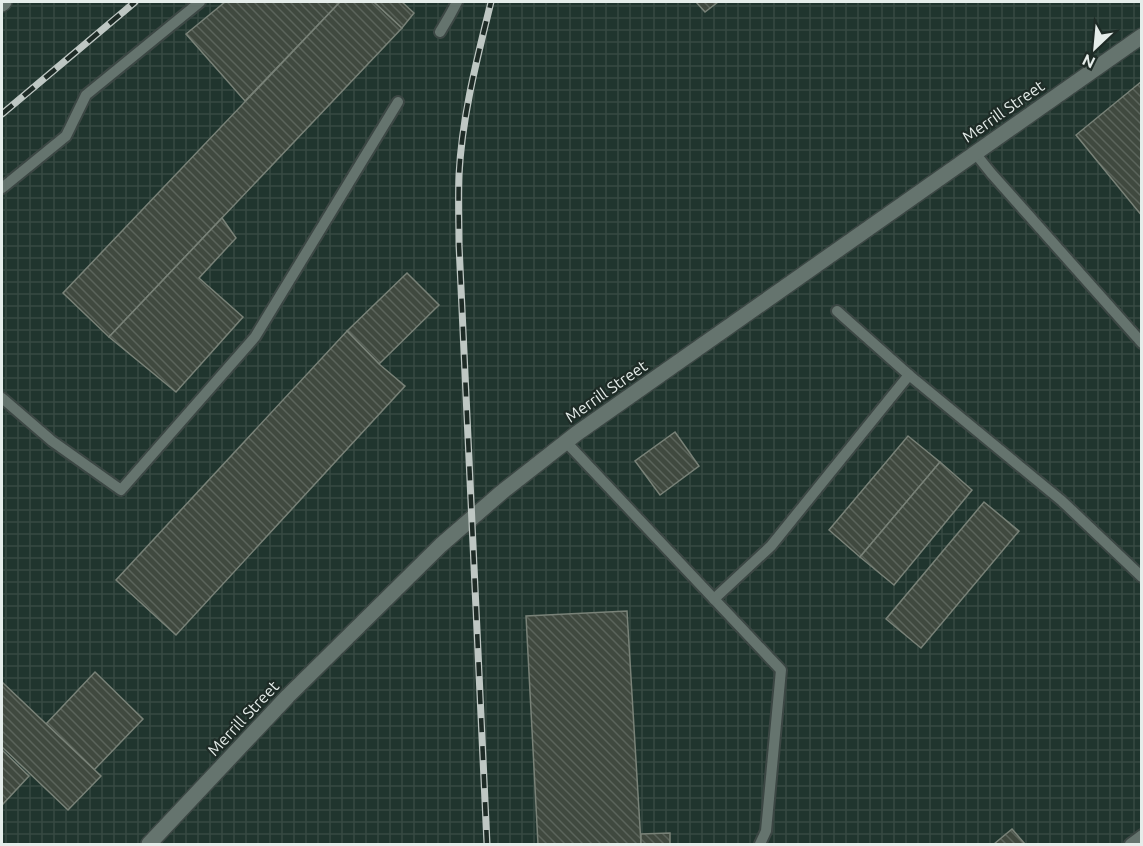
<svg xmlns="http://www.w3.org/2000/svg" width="1143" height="846" font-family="Ubuntu,sans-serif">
  <defs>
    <pattern id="industrial-grid" width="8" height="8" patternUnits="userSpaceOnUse" patternTransform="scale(1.5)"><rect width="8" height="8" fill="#20352e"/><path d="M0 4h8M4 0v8" fill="none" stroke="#364942"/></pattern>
    <pattern id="building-back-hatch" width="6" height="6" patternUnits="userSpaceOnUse" patternTransform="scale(1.5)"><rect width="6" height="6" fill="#40493f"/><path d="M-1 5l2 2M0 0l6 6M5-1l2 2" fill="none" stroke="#5b645b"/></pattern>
  </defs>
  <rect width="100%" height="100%" fill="#1e2b26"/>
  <rect fill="url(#industrial-grid)" x="2" y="2" width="1139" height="842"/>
  <g fill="url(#building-back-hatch)" stroke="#798278" stroke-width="1.5">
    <polygon points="225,2 340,2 245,101 186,34"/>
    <polygon points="340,2 374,2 402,28 109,337 63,293"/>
    <polygon points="374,2 402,2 414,13 402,28"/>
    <polygon points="696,2 718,2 705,12"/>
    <polygon points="1142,81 1142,216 1076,135"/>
    <polygon points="222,218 236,238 199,278 243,317 176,392 109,337"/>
    <polygon points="407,273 439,305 379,364 347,331"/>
    <polygon points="347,331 379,364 405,386 176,635 116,580"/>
    <polygon points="675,432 699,466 660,495 635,461"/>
    <polygon points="908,436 940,462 860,557 829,530"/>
    <polygon points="940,462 972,490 894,585 860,557"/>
    <polygon points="984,502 1019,531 921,648 886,619"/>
    <polygon points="627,611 641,844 538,844 526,616"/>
    <polygon points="95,672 143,719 94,770 46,724"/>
    <polygon points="2,682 101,776 68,810 2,747"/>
    <polygon points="2,750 29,776 2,805"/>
    <polygon points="1012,829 1025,844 994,844"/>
    <polygon points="670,833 670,844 641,844 641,834"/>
  </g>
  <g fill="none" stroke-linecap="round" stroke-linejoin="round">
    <g stroke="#3c4744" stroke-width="14">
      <g id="service">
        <polyline points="440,32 450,15 457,2"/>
        <polyline points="975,153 991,173 1142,343"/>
        <polyline points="2,188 66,136 86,95 200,2"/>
        <polyline points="837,311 909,375"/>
        <polyline points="2,398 52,441 121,490 255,337 398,102"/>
        <polyline points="566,442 781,670 766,831 760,844"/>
        <polyline points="714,599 771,546 909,375 1062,501 1142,577"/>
        <polyline points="1130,844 1142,835"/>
      </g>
    </g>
    <g stroke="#3c4744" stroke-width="18">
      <polyline id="minor" points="149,844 288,696 441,545 502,492 576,434 1142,36"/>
    </g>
    <g stroke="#3c4744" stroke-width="18">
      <polyline id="tertiary" points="2,4 4,2"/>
    </g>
    <use href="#service" stroke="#65746e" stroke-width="10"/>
    <use href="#minor" stroke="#65746e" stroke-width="15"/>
    <use href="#tertiary" stroke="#65746e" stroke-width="15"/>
    <g stroke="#bec7c3" stroke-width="7">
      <g id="rail">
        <polyline points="2,114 135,2"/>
        <path d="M487 844 459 245C459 222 458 199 459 175 462 116 477 59 491 2"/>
      </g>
    </g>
    <use href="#rail" stroke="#1e2b26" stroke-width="4.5" stroke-dasharray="14" stroke-linecap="butt"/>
  </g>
  <g text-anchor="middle" stroke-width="4.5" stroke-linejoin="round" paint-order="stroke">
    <g font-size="16" fill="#e5edea" stroke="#1e2b26">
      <text transform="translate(1003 111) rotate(-35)" y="6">Merrill Street</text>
      <text transform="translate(606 391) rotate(-35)" y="6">Merrill Street</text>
      <text transform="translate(243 718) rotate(-47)" y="6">Merrill Street</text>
    </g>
  </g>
  <rect width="1143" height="846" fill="none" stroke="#e5edea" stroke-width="6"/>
  <g transform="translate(1095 48) rotate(206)" stroke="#1e2b26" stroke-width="4.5" paint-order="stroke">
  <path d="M0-4.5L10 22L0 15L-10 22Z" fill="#e5edea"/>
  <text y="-9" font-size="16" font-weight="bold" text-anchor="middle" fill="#e5edea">N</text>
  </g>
</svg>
